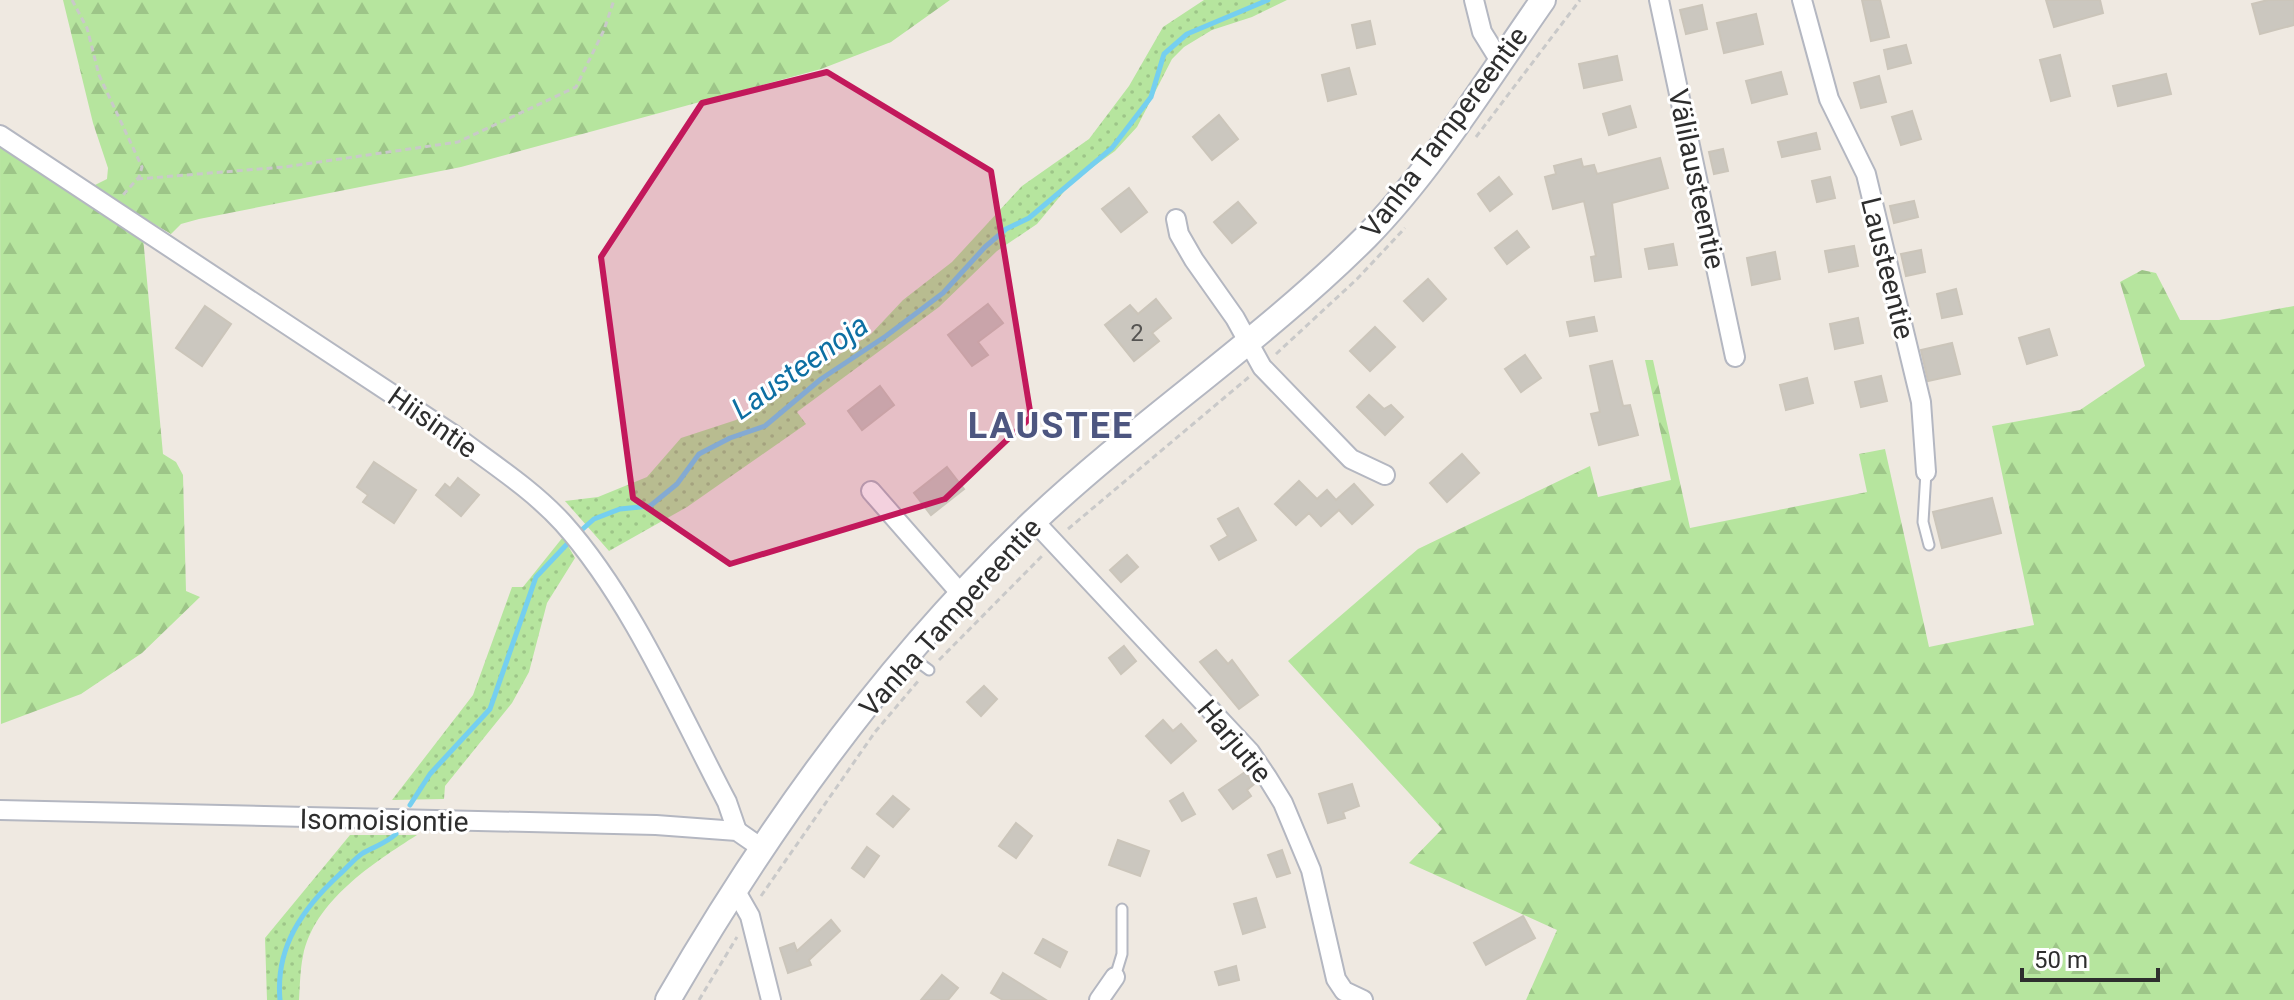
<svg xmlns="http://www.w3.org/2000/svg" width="2294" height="1000" font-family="Roboto,sans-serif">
  <defs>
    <pattern id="grass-dots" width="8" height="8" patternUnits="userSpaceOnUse" patternTransform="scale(2)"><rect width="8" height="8" fill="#b6e59e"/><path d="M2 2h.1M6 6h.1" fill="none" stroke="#9dc588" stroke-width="1.8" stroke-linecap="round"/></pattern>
    <pattern id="forest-firs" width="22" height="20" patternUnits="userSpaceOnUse" patternTransform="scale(2)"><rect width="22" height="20" fill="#b6e59e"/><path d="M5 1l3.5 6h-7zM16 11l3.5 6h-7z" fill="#9dc588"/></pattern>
  </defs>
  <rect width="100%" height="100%" fill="#efe9e1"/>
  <g fill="url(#grass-dots)">
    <polygon points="1204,0 1287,0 1252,17 1212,30 1184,47 1172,59 1137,127 1115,151 1072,182 1037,224 997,251 939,307 797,412 806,424 687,507 609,551 565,501 598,497 647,477 681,438 736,420 871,334 903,300 952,262 1022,186 1089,139 1129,86 1163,27"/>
    <polygon points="563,537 575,558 547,603 529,672 512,703 445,786 444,799 392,800 473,695 512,587 523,587"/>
    <path d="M350 835H417C373 863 314 901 303 956 300 970 300 986 299 1000H267L265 938Z"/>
  </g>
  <g fill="url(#forest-firs)">
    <polygon points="63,0 950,0 891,42 821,69 461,167 199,219 181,224 171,234 91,187 107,179 108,168 93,123"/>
    <polygon points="0,141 143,237 163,454 176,462 183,475 186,591 200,597 142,653 81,694 1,724"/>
    <polygon points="2142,270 2156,273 2180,320 2219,320 2294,306 2294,1000 1526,1000 1557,930 1409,863 1442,829 1288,661 1418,549 1590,466 1598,497 1671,480 1645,360 1653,360 1690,528 1867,492 1859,454 1885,449 1929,647 2034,625 1992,426 2080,410 2145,366 2120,282"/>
  </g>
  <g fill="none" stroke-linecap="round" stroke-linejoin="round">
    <g stroke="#75cff0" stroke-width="5">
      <polyline points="577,534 594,519 620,509 650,506 677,484 699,454 730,438 765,426 821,379 886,336 943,293 985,247 1006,229 1029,218 1112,148 1151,97 1164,54 1187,34 1268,0"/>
      <polyline points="410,805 430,774 490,709 536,577 570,541"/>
      <path d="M280 1000C275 947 303 908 340 874 347 868 355 858 363 853 375 846 385 844 396 834"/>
    </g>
  </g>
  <g fill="#cbc7bf" stroke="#cbc5ba" stroke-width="2">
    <polygon points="1862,0 1880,0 1889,37 1871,41"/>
    <polygon points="2046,0 2100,0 2103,13 2054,27"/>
    <polygon points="2268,0 2294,0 2294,25 2260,34 2252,4"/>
    <polygon points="1702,5 1707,29 1686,34 1680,10"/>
    <polygon points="1756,14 1763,44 1724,53 1717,23"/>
    <polygon points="1370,21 1375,44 1357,48 1352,25"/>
    <polygon points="1906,45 1911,63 1888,69 1884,50"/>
    <polygon points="2060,55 2070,96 2051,101 2040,60"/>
    <polygon points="1617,56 1622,80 1584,88 1579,64"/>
    <polygon points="1349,68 1356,94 1328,101 1322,75"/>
    <polygon points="1781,72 1787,94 1752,103 1746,81"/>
    <polygon points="2166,74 2171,94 2118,106 2113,86"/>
    <polygon points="1879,76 1886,102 1861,108 1854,83"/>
    <polygon points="1630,106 1636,127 1609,135 1603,114"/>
    <polygon points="1912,111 1921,139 1901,145 1892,117"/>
    <polygon points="1219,115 1238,139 1212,160 1193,137"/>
    <polygon points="1816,133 1820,149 1782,157 1778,142"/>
    <polygon points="1723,149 1728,171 1714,174 1709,152"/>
    <polygon points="1660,158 1668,188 1612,203 1621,277 1595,281 1591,257 1596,256 1584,201 1553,209 1545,177 1556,174 1554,166 1581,159 1583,167 1594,165 1597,174"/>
    <polygon points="1499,177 1512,194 1490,211 1478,194"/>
    <polygon points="1830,177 1835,198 1817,202 1812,181"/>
    <polygon points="1129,188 1147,212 1121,232 1102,209"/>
    <polygon points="1914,201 1918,217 1894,223 1890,206"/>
    <polygon points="1238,202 1256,223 1232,243 1214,222"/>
    <polygon points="1517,231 1529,247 1507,264 1495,248"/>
    <polygon points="1673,244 1677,265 1649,269 1645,249"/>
    <polygon points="1854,246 1858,266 1829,272 1825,251"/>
    <polygon points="1921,250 1925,272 1906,276 1901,254"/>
    <polygon points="1775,252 1780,279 1752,285 1747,258"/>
    <polygon points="1428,279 1446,299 1423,321 1404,301"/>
    <polygon points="1956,289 1962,314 1942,318 1937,294"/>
    <polygon points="1156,299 1171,318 1152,333 1159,341 1134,361 1105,325 1130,305 1138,314"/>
    <polygon points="988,304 1003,323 978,342 988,355 972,366 948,335"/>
    <polygon points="205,306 231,324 202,366 176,348"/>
    <polygon points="1594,317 1597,331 1570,336 1567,322"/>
    <polygon points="1858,318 1863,343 1835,349 1830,324"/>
    <polygon points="1375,327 1395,347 1370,371 1350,351"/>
    <polygon points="2049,329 2057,355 2027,364 2019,338"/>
    <polygon points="1952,343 1960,374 1928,381 1921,350"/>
    <polygon points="1525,355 1541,378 1521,392 1505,369"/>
    <polygon points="1612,361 1623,406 1630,405 1638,435 1599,445 1591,414 1600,412 1590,366"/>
    <polygon points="1881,376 1887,401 1861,407 1855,382"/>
    <polygon points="1807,378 1813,403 1786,410 1780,385"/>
    <polygon points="880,386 894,405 862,430 848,411"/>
    <polygon points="1369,395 1384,409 1391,405 1403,417 1385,435 1357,407"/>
    <polygon points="1462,454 1479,473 1447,502 1430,483"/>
    <polygon points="374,462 416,490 394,523 363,502 368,495 357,487"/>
    <polygon points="947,467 964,489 931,515 914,493"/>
    <polygon points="458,478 479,495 461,516 436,495 445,484 450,488"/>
    <polygon points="1299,481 1317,499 1327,490 1336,500 1354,484 1373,505 1352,524 1339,510 1321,526 1309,513 1296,525 1275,504"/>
    <polygon points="1992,498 2001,533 1942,548 1933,512"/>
    <polygon points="1238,508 1256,540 1219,560 1211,546 1228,536 1218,519"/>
    <polygon points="1127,555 1138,567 1121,582 1110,570"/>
    <polygon points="1124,646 1136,661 1121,674 1109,658"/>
    <polygon points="1216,650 1228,664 1232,660 1258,695 1239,709 1200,662"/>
    <polygon points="984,686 997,699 981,716 967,702"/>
    <polygon points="1163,720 1173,731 1181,724 1196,741 1171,763 1146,736"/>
    <polygon points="1245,772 1254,784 1247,790 1251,796 1233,809 1219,790"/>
    <polygon points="1352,784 1359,806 1343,812 1345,818 1328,823 1319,794"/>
    <polygon points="1183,793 1195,814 1182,821 1170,801"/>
    <polygon points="893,796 909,809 893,827 877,814"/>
    <polygon points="1016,823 1032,836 1016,858 999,846"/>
    <polygon points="1118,840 1149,851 1140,876 1109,865"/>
    <polygon points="867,847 879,856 864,877 852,868"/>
    <polygon points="1282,850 1290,873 1277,877 1268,855"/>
    <polygon points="1256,898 1265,927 1243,934 1234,904"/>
    <polygon points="1523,916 1535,938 1486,965 1474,943"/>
    <polygon points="831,920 840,931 809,960 811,965 788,973 780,948 794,943 797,951"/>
    <polygon points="1043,939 1067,952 1060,967 1035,953"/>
    <polygon points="1236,966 1239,980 1219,985 1215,972"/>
    <polygon points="1003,973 1046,1000 1003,1000 991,993"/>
    <polygon points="942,975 958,988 948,1000 921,1000"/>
  </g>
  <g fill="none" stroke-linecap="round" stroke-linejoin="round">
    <g stroke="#b4b7c1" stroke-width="13">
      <g id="lane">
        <polyline points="1926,472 1923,522 1929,545"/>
        <polyline points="910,656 929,670"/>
        <polyline points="1115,977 1122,954 1122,909"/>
      </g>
    </g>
    <g stroke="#b4b7c1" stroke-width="22">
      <g id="street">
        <polyline points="1474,0 1482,32 1500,61"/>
        <polyline points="1659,0 1735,357"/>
        <polyline points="1802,0 1829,99 1866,174 1921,402 1926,472"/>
        <path d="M0 135 454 435C491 463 532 489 563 523 631 599 679 711 727 802L737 831"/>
        <polyline points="1176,219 1179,234 1194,260 1235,318 1262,367 1351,459 1385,475"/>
        <polyline points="871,491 962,595"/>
        <polyline points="1034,521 1250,752 1267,777 1283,803 1311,870 1336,979 1344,991 1363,1000"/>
        <polyline points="0,810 656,825 737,831 763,849"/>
        <polyline points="734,888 750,916 771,1000"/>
        <polyline points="1099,1000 1115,977"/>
      </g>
    </g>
    <g stroke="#b4b7c1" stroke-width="28">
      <path id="secondary" d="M668 1000C768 827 888 659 1034 521 1140 421 1263 340 1366 237 1431 171 1489 77 1543 0"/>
    </g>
    <g stroke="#c9c9c9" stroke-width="3" stroke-dasharray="6 4" stroke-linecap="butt">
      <polyline points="72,0 87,28 99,75 142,167 139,177 123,195"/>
      <polyline points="1476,137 1580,0"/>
      <polyline points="137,179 284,167 458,142 576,87 604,30 614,0"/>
      <polyline points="1276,354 1357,279 1405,228"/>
      <polyline points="1068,529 1249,377"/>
      <polyline points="939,660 1043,555"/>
      <polyline points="761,896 875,732 919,680"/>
      <polyline points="699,1000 737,937"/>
    </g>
    <use href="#lane" stroke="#fff" stroke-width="9"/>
    <use href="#street" stroke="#fff" stroke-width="18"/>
    <use href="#secondary" stroke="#fff" stroke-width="24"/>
  </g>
  <path fill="#c2185b" fill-opacity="0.2" stroke="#c2185b" stroke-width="6" stroke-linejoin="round" d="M827 72 991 171 1031 417 945 499 730 564 633 498 601 257 702 103Z"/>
  <g text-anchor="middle" stroke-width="6" stroke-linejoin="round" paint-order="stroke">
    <g font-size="24" fill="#555452">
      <text x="1137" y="341">2</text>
    </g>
    <g font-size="28" fill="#2e2e2e" stroke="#fff">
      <text transform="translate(1444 132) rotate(-53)" y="10">Vanha Tampereentie</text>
      <text transform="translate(1697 179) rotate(78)" y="10">Välilausteentie</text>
      <text transform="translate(1888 268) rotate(76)" y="10">Lausteentie</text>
      <text transform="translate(433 422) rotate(35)" y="10">Hiisintie</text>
      <text transform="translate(950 617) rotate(-48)" y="10">Vanha Tampereentie</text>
      <text transform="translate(1235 741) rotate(50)" y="10">Harjutie</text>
      <text transform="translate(384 820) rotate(1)" y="10">Isomoisiontie</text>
    </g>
    <g font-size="30" font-style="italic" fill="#0d6fa3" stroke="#fff">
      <text transform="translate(800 367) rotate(-35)" y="10">Lausteenoja</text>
    </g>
    <g font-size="36" font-weight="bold" letter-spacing="2" fill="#4d5680" stroke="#fff">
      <text x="1051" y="438">LAUSTEE</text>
    </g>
  </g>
  <path d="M2022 968v12h136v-12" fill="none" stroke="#2e2e2e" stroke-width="4"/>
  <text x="2034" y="968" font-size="24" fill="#2e2e2e" stroke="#ffffff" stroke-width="6" paint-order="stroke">50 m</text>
</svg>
